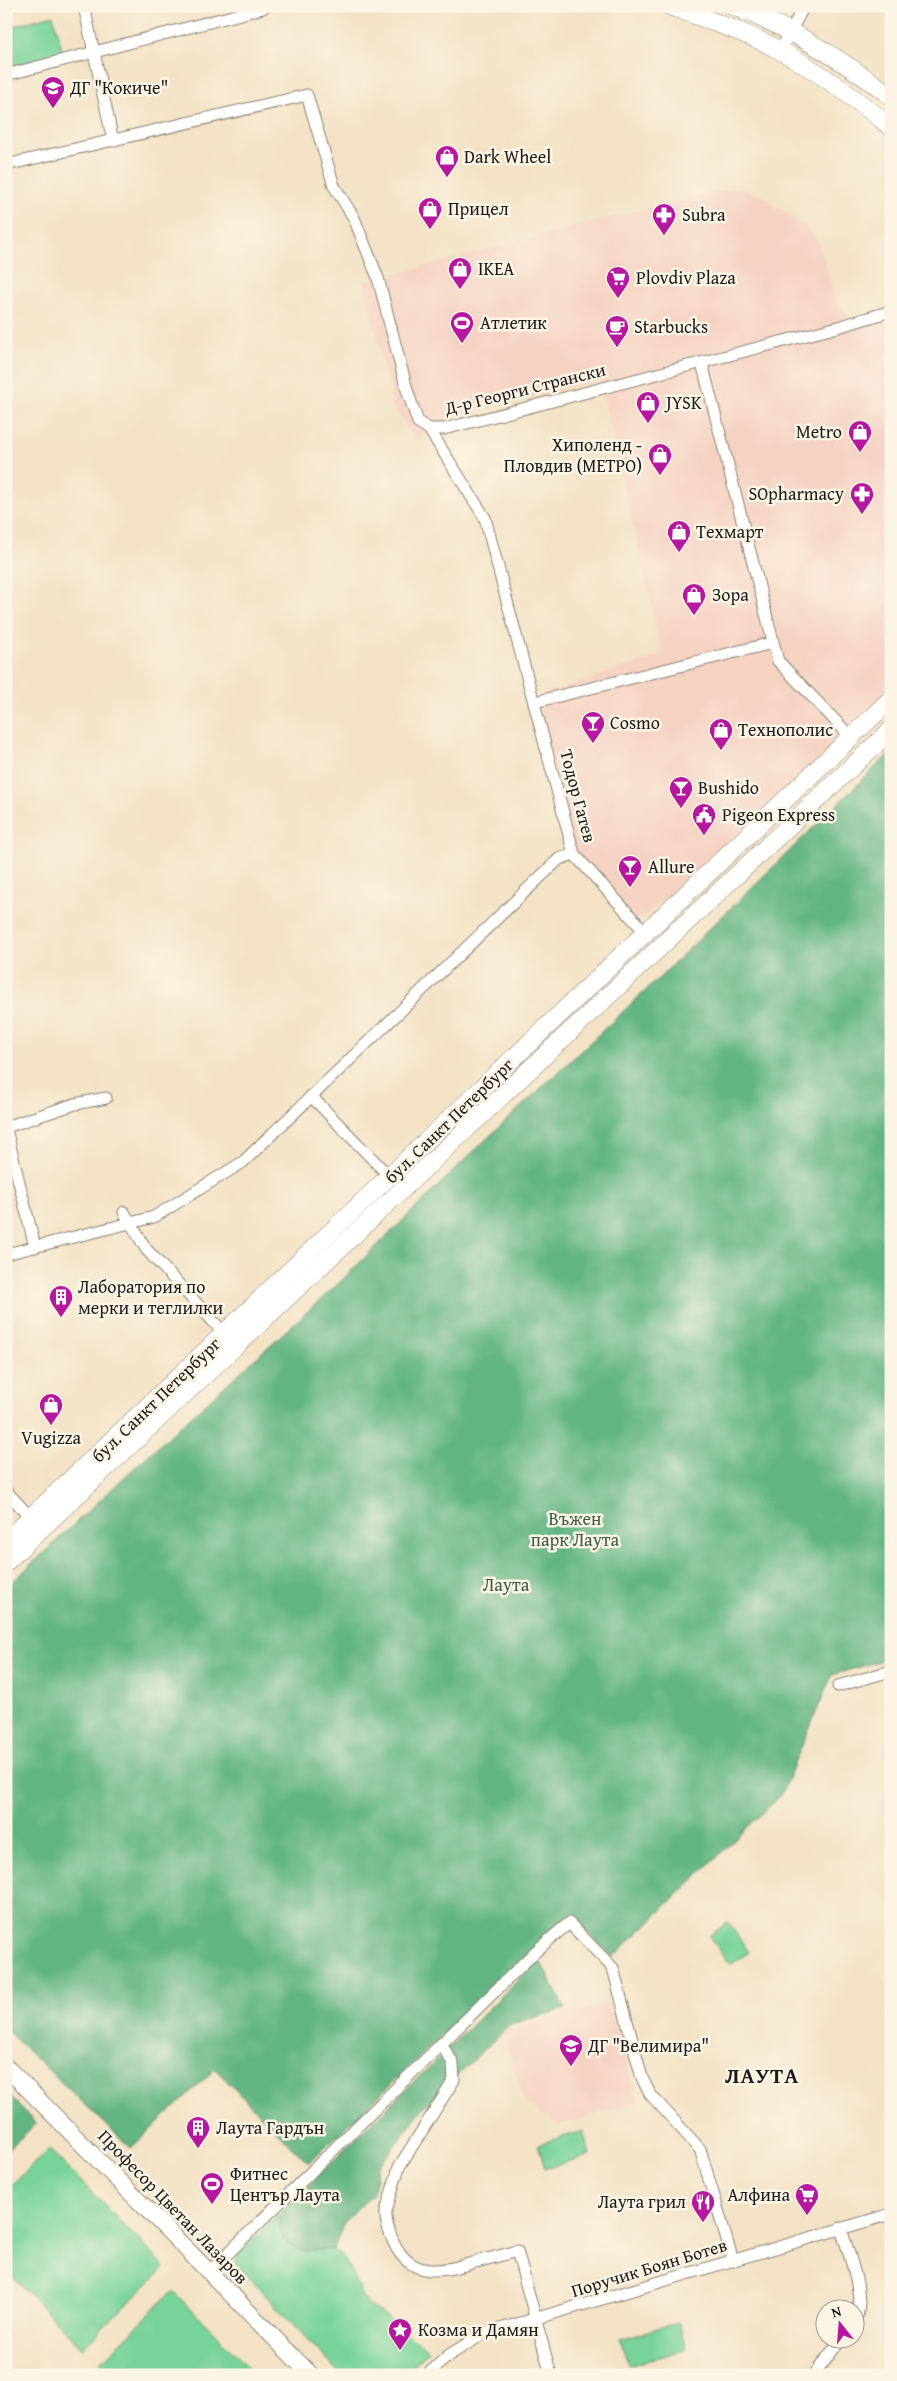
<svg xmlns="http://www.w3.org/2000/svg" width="897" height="2381" font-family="'Gentium Book Plus',serif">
  <rect width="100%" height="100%" fill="#fcf5e5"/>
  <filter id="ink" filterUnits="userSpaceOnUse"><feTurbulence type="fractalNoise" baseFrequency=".02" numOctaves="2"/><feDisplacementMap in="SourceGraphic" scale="10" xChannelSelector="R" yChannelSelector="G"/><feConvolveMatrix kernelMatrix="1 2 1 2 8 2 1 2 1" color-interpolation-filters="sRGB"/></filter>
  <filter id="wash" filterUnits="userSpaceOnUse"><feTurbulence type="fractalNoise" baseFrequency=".0096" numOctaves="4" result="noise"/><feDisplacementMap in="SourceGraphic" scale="20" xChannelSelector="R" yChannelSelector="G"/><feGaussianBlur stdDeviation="1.12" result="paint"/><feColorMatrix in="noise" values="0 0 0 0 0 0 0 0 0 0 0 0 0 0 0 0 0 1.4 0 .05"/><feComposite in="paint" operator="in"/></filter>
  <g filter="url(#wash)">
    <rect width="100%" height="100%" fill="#f3e2c5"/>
    <g fill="#f5d2c2">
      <polygon points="739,188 761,195 805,226 819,242 836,302 844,312 856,321 891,311 891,687 812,768 636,923 574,854 535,702 543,694 663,655 599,379 465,414 416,440 393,407 364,282 687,198"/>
      <polygon points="610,2002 638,2102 558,2125 524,2102 504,2032"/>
    </g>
    <g fill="#78d39a" stroke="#4a785b">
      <polygon points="53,15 63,53 6,68 6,28"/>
      <polygon points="728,1922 749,1952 730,1965 709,1936"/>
      <polygon points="583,2131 590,2155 545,2169 538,2144"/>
      <polygon points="49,2149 165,2267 82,2348 6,2270 6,2191"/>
      <polygon points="278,2215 283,2239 301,2251 334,2249 346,2262 367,2304 385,2315 429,2351 402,2375 341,2375 235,2263 238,2254"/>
      <polygon points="173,2291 256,2375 114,2375 101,2362"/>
      <polygon points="679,2322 687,2349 629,2366 620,2339"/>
    </g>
    <g fill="#62b582" stroke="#3f684f">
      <polygon points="891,752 891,1658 832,1675 781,1795 613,1957 569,1915 308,2163 215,2069 131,2148 6,2030 6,1588 135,1467 340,1282 478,1147 659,978"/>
      <polygon points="539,1959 565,2009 511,2024 424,2107 379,2166 372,2195 344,2222 334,2249 301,2251 283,2239 278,2215"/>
      <polygon points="6,2091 36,2124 6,2151"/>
    </g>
  </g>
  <g filter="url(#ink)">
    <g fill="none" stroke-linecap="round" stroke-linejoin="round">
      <g stroke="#887f70" stroke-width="13">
        <g id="street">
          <polyline points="84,6 113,141"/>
          <polyline points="780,51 804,6"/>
          <polyline points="6,75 263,8"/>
          <polyline points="6,165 307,95 334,186 354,218 378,278 407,390 418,422 429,429 444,429 526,408 838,327 891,311"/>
          <polyline points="702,363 778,661 851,737"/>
          <polyline points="429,429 485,518 574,854 646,933"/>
          <polyline points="535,702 772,643"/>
          <polyline points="311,1096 390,1177"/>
          <polyline points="6,1127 75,1104 106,1098"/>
          <polyline points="6,1129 35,1247"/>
          <polyline points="124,1212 146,1249 225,1334"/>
          <polyline points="6,1254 154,1217 243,1162 559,859 574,854"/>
          <polyline points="6,1491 34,1521"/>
          <polyline points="838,1686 891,1671"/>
          <path d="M441 2044 453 2063 454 2080 399 2167 386 2211C385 2222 389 2231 393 2241 411 2281 443 2271 476 2262 490 2258 504 2255 517 2251L551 2375"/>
          <path d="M841 2228C848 2253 868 2300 854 2323"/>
          <polyline points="208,2273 536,1951 569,1923 613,1968 642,2078 650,2094 700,2149 733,2261"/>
          <polyline points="427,2375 449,2355 483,2334 891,2214"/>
          <polyline points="814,2375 842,2338"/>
        </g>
      </g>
      <g stroke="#887f70" stroke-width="18">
        <polyline id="secondary" points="6,2067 311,2375"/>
      </g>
      <g stroke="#887f70" stroke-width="19">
        <g id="primary">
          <path d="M670 6C707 20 746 32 781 51 820 72 856 99 891 127"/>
          <path d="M733 6C790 27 842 60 891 96"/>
          <polyline points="6,1541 891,699"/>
          <polyline points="6,1562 891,730"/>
        </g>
      </g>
      <use href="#street" stroke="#fff" stroke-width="11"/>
      <use href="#secondary" stroke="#fff" stroke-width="16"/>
      <use href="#primary" stroke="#fff" stroke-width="18"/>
    </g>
  </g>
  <defs>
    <g id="school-pin" transform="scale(1.25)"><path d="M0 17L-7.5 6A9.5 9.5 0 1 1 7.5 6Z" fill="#b5179e" stroke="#fcf5e5"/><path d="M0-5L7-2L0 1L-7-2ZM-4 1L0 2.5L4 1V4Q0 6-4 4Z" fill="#fff"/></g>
    <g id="shop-pin" transform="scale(1.25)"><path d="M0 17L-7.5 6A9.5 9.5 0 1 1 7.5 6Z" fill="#b5179e" stroke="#fcf5e5"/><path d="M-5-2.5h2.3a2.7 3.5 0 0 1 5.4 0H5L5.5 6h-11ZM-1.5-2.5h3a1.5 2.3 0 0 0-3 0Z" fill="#fff"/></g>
    <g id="pharmacy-pin" transform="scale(1.25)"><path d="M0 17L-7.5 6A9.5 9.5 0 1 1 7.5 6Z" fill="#b5179e" stroke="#fcf5e5"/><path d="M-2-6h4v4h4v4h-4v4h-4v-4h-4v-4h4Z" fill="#fff"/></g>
    <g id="supermarket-pin" transform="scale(1.25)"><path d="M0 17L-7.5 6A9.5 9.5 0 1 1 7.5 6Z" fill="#b5179e" stroke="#fcf5e5"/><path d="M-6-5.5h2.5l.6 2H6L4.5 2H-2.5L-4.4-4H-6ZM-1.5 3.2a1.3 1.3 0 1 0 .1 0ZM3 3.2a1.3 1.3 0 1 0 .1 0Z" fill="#fff"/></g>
    <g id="stadium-pin" transform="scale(1.25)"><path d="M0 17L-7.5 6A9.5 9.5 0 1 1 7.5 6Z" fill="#b5179e" stroke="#fcf5e5"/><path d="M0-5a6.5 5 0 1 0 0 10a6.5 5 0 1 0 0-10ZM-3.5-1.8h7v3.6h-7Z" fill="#fff"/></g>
    <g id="cafe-pin" transform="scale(1.25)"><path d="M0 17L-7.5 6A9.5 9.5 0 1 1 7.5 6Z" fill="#b5179e" stroke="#fcf5e5"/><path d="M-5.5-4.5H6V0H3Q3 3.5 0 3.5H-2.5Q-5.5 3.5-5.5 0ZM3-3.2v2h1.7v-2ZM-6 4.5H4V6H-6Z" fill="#fff"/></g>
    <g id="bar-pin" transform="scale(1.25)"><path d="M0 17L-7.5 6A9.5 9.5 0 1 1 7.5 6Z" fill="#b5179e" stroke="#fcf5e5"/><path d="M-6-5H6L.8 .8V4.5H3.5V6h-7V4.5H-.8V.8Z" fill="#fff"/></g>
    <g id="civic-pin" transform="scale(1.25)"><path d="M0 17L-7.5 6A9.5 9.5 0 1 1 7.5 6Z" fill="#b5179e" stroke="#fcf5e5"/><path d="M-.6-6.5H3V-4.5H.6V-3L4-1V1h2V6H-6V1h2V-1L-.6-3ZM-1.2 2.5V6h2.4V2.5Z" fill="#fff"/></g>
    <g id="building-pin" transform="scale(1.25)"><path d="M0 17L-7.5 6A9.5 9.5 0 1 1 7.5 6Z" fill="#b5179e" stroke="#fcf5e5"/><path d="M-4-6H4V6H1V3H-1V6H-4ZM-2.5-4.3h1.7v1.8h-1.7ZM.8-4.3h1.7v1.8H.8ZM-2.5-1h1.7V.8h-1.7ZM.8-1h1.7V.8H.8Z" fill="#fff"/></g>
    <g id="restaurant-pin" transform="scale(1.25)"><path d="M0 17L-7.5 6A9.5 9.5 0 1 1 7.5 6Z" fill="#b5179e" stroke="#fcf5e5"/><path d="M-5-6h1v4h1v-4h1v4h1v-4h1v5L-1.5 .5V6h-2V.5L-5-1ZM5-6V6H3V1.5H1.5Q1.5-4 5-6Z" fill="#fff"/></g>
    <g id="sight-pin" transform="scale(1.25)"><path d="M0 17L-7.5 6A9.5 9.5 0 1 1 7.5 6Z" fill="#b5179e" stroke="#fcf5e5"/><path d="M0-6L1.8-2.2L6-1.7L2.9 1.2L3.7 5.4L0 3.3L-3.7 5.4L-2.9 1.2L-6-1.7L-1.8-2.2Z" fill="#fff"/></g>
  </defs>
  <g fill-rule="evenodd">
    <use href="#school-pin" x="53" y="88"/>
    <use href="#shop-pin" x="447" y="157"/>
    <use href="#shop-pin" x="430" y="209"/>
    <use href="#pharmacy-pin" x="664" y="215"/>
    <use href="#shop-pin" x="460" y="269"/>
    <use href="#supermarket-pin" x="618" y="278"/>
    <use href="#stadium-pin" x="462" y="323"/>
    <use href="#cafe-pin" x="617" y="327"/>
    <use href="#shop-pin" x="648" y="403"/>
    <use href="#shop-pin" x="860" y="432"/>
    <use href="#shop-pin" x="660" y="455"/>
    <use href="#pharmacy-pin" x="862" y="494"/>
    <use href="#shop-pin" x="679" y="532"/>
    <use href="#shop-pin" x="694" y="595"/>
    <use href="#bar-pin" x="593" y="723"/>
    <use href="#shop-pin" x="721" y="730"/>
    <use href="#bar-pin" x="681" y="788"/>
    <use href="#civic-pin" x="704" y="815"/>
    <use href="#bar-pin" x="630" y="867"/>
    <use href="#building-pin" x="61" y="1297"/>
    <use href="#shop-pin" x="51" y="1405"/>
    <use href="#school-pin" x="571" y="2046"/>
    <use href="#building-pin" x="198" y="2128"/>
    <use href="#stadium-pin" x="212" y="2184"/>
    <use href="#supermarket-pin" x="807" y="2195"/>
    <use href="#restaurant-pin" x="703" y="2202"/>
    <use href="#sight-pin" x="400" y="2330"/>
  </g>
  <g text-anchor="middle" stroke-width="5" stroke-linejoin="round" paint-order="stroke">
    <g font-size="18" fill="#1c1c1c" stroke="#fcf5e5" text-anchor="start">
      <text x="70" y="94">ДГ "Кокиче"</text>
      <text x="464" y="163">Dark Wheel</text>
      <text x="448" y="215">Прицел</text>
      <text x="682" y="221">Subra</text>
      <text x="478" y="275">IKEA</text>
      <text x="636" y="284">Plovdiv Plaza</text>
      <text x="480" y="329">Атлетик</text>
      <text x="634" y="333">Starbucks</text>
      <text x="666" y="409">JYSK</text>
      <text x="842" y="438" text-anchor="end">Metro</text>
      <text x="642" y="451" text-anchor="end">Хиполенд -<tspan x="642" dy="21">Пловдив (МЕТРО)</tspan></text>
      <text x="844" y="500" text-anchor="end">SOpharmacy</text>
      <text x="696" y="538">Техмарт</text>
      <text x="712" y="601">Зора</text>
      <text x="610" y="729">Cosmo</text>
      <text x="738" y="736">Технополис</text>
      <text x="698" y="794">Bushido</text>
      <text x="722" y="821">Pigeon Express</text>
      <text x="648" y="873">Allure</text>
      <text x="78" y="1293">Лаборатория по<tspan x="78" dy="21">мерки и теглилки</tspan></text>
      <text x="51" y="1444" text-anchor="middle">Vugizza</text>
      <text x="588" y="2052">ДГ "Велимира"</text>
      <text x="216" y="2134">Лаута Гардън</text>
      <text x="230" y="2180">Фитнес<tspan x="230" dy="21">Център Лаута</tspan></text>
      <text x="790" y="2201" text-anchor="end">Алфина</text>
      <text x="686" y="2208" text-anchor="end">Лаута грил</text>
      <text x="418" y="2336">Козма и Дамян</text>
    </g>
    <g font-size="18" fill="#1c1c1c" stroke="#fcf5e5">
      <text transform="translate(525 389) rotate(-14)" y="6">Д-р Георги Странски</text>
      <text transform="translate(578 796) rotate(75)" y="6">Тодор Гатев</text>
      <text transform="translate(449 1121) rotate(-44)" y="6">бул. Санкт Петербург</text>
      <text transform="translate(156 1400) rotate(-44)" y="6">бул. Санкт Петербург</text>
      <text transform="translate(173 2207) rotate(46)" y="6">Професор Цветан Лазаров</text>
      <text transform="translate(649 2268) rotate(-17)" y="6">Поручик Боян Ботев</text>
    </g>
    <g font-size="18" fill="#3c5c48" stroke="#fcf5e5">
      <text x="575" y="1525">Въжен<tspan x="575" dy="21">парк Лаута</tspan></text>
      <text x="506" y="1591">Лаута</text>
    </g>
    <g font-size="22" font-weight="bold" letter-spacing="1" fill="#1c1c1c" stroke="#fcf5e5">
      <text x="762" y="2083">ЛАУТА</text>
    </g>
  </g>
  <rect width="897" height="2381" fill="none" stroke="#fcf5e5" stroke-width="25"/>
  <g transform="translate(840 2324) rotate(343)"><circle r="24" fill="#fcf5e5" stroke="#a29e95"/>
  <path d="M0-4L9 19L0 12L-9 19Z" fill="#b5179e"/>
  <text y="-8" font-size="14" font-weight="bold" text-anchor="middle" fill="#1c1c1c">N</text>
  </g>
</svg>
